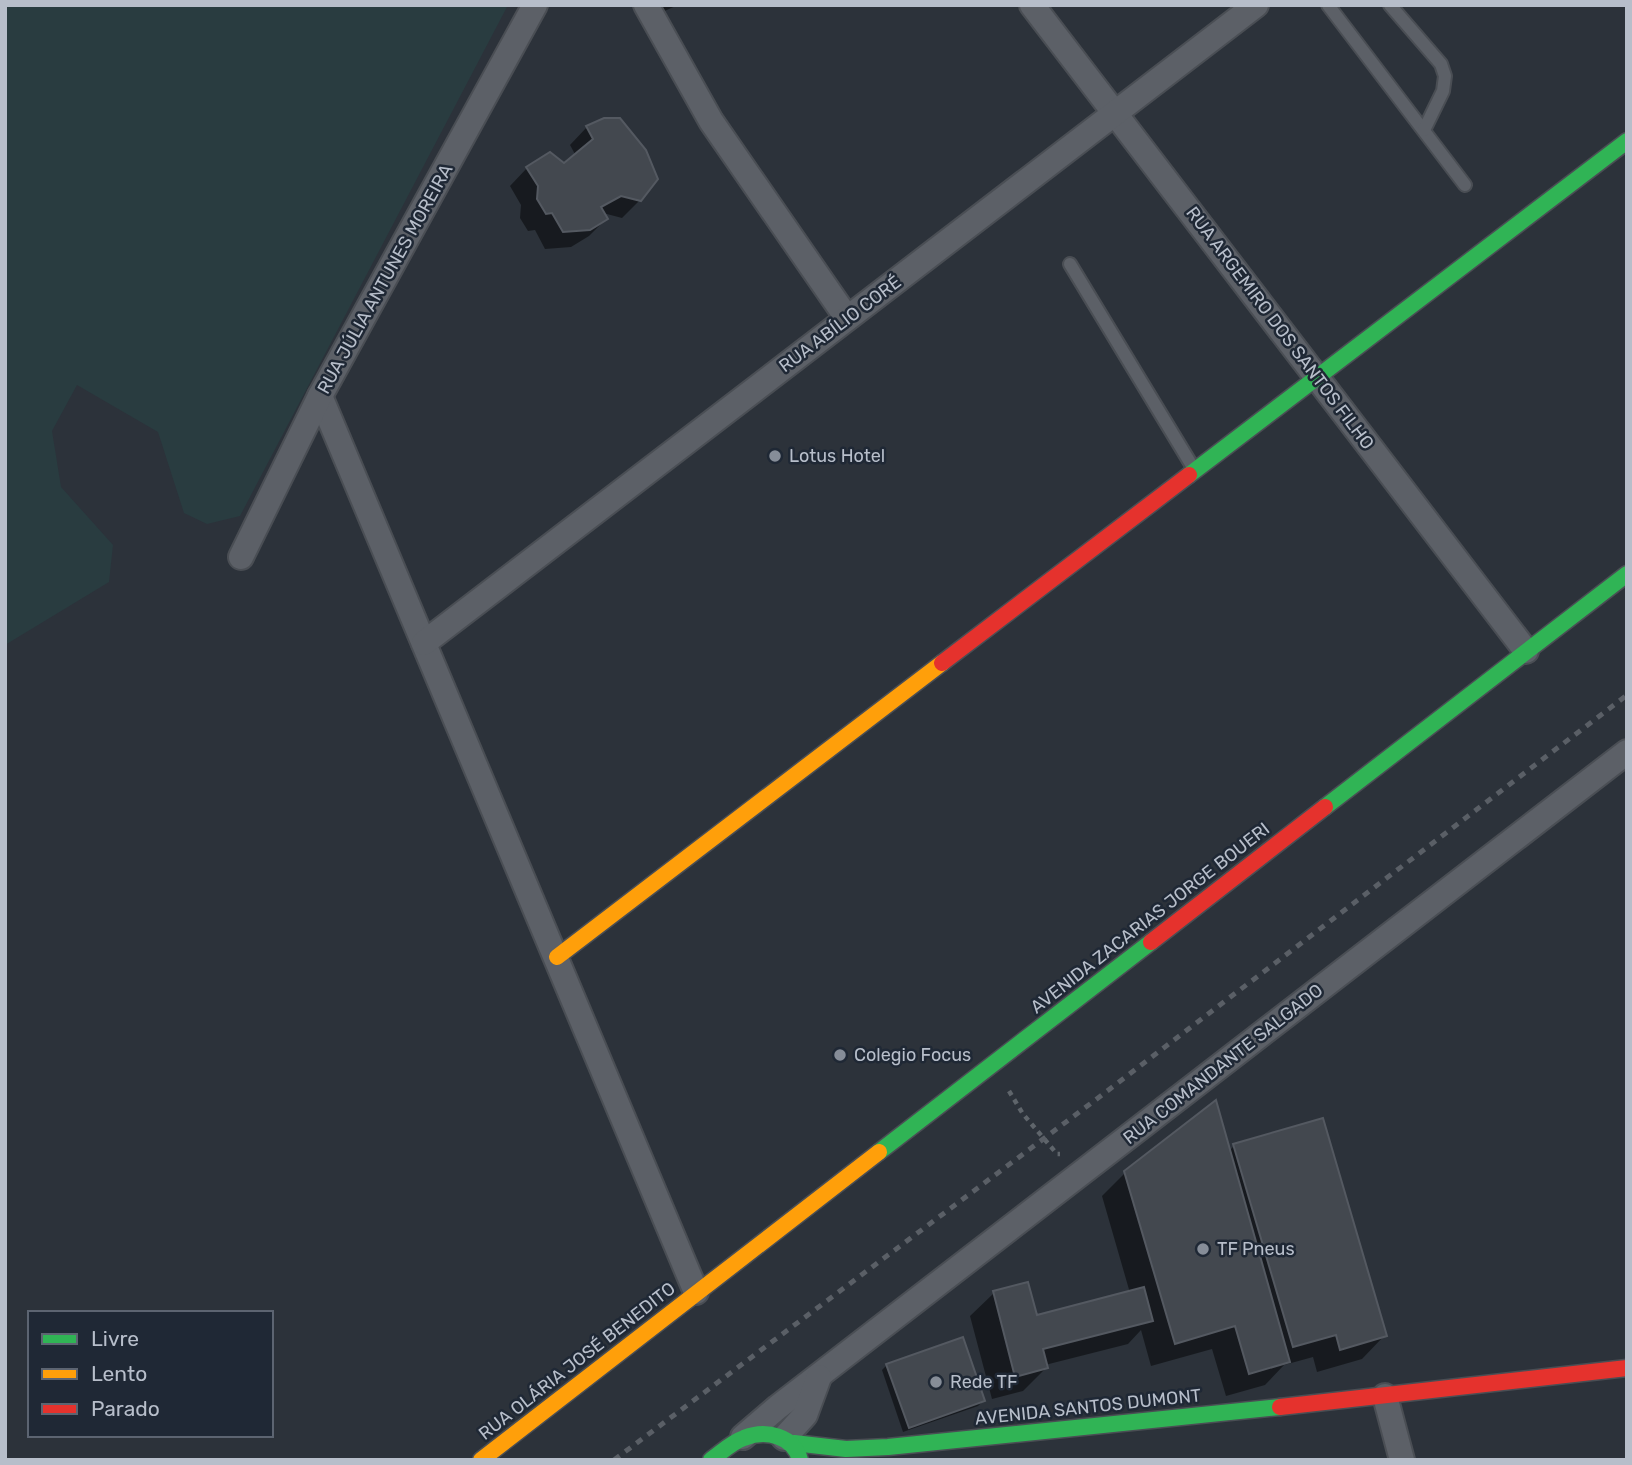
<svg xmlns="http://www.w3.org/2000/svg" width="1632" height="1465" font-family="Rubik,sans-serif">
  <rect width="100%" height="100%" fill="#2c323a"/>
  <polygon fill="#293c40" points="5,5 508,5 240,516 207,524 184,513 158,432 77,385 52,431 61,487 113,545 109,582 5,645"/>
  <g fill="#0007">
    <polygon points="656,5 678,5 660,13"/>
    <polygon points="587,127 640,200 622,218 603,213 606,219 589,236 571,247 545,249 535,230 528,231 520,218 521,205 510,186 527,168 564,165 576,156 570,145"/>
    <polygon points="1234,1146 1385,1335 1362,1359 1317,1372 1313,1357 1284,1365 1265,1385 1226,1396 1212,1349 1151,1366 1141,1330 1128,1344 1045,1365 1046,1368 1023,1391 992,1399 970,1316 994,1293 1036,1317 1130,1293 1102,1196 1126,1172 1229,1151"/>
    <polygon points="887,1365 983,1401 978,1406 903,1432 882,1370"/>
  </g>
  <g fill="#43484f" stroke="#545961" stroke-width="2">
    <polygon points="604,118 620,118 646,150 658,179 641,201 621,196 601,207 608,219 590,230 563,232 552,213 546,214 537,199 538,186 526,167 550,152 564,163 593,139 586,126"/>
    <polygon points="1216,1100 1290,1362 1249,1374 1235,1326 1175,1344 1124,1171"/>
    <polygon points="1323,1118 1387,1336 1340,1350 1336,1335 1293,1347 1233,1144"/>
    <polygon points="1028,1282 1037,1315 1144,1287 1153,1321 1043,1349 1048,1368 1015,1377 993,1291"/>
    <polygon points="963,1337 985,1401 909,1428 886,1364"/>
  </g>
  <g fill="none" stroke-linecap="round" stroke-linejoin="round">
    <g stroke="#4a4e54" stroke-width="16">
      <g id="lane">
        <polyline points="1328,5 1465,185"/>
        <polyline points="1390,5 1441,64 1445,76 1443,91 1424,130"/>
        <polyline points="1070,264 1194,469"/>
      </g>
    </g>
    <g stroke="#4a4e54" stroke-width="28">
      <g id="street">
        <polyline points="646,5 711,121 847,318"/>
        <polyline points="1032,5 1526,651"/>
        <polyline points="320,396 696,1292"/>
        <polyline points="241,557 320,396 535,5"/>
        <polyline points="424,643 1256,5"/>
        <polyline points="1385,1396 1402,1460"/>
        <polyline points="743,1437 778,1407 1627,752"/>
        <polyline points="784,1438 805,1415 819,1377"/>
      </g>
    </g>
    <g stroke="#4a4e54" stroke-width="19">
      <g id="fast">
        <polyline points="1189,475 1627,141"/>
        <polyline points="1325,807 1627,574"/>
        <polyline points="879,1152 1151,942"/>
        <polyline points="794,1443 846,1449 888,1447 1280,1407"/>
        <path d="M711 1460C722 1452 732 1442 744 1438 766 1429 794 1436 800 1460"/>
      </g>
    </g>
    <g stroke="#4a4e54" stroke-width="19">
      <g id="slow">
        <polyline points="557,957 942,663"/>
        <polyline points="481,1460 879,1152"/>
      </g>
    </g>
    <g stroke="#4a4e54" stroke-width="19">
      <g id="jam">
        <polyline points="942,663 1189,475"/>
        <polyline points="1151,942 1325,807"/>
        <polyline points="1280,1407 1627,1368"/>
      </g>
    </g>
    <polyline stroke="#5f656b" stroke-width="4.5" stroke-dasharray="5 5" stroke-linecap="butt" points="1009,1091 1023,1114 1057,1154 1060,1154"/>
    <use href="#lane" stroke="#5c6067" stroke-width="12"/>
    <use href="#street" stroke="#5c6067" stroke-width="24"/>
    <use href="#fast" stroke="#30b455" stroke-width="16"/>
    <use href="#slow" stroke="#ff9f0a" stroke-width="16"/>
    <use href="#jam" stroke="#e5322d" stroke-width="16"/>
    <polyline stroke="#5a5f66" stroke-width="5" stroke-dasharray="7 7" stroke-linecap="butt" points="614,1460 1090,1104 1627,695"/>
  </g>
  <g fill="#868d98" stroke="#1f2835" stroke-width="2.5">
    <circle cx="775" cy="456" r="7"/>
    <circle cx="840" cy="1055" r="7"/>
    <circle cx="1203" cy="1249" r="7"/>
    <circle cx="936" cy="1382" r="7"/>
  </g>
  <g text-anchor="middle" stroke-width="5" stroke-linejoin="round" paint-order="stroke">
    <g font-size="18" fill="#b7beca" stroke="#1f2835">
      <text transform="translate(385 279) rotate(-61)" y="6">RUA JÚLIA ANTUNES MOREIRA</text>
      <text transform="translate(840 324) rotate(-37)" y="6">RUA ABÍLIO CORÉ</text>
      <text transform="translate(1280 328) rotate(53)" y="6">RUA ARGEMIRO DOS SANTOS FILHO</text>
      <text transform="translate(1150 918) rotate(-38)" y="6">AVENIDA ZACARIAS JORGE BOUERI</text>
      <text transform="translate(1223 1064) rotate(-38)" y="6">RUA COMANDANTE SALGADO</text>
      <text transform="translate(577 1361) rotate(-38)" y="6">RUA OLÁRIA JOSÉ BENEDITO</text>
      <text transform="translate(1088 1407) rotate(-6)" y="6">AVENIDA SANTOS DUMONT</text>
    </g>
    <g font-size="18" fill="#b7beca" stroke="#1f2835" text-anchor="start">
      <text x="789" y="462">Lotus Hotel</text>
      <text x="854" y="1061">Colegio Focus</text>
      <text x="1217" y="1255">TF Pneus</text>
      <text x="950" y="1388">Rede TF</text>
    </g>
  </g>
  <rect width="1632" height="1465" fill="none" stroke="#b7beca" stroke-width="14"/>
  <rect x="28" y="1311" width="245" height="126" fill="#1f2835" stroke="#5c6471" stroke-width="2"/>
  <rect x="42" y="1334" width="35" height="10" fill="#30b455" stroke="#5c6471" stroke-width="2"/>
  <text x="91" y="1346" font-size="21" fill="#b7beca">Livre</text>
  <rect x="42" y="1369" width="35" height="10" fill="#ff9f0a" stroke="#5c6471" stroke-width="2"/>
  <text x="91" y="1381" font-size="21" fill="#b7beca">Lento</text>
  <rect x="42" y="1404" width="35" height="10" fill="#e5322d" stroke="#5c6471" stroke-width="2"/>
  <text x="91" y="1416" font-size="21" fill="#b7beca">Parado</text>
</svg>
